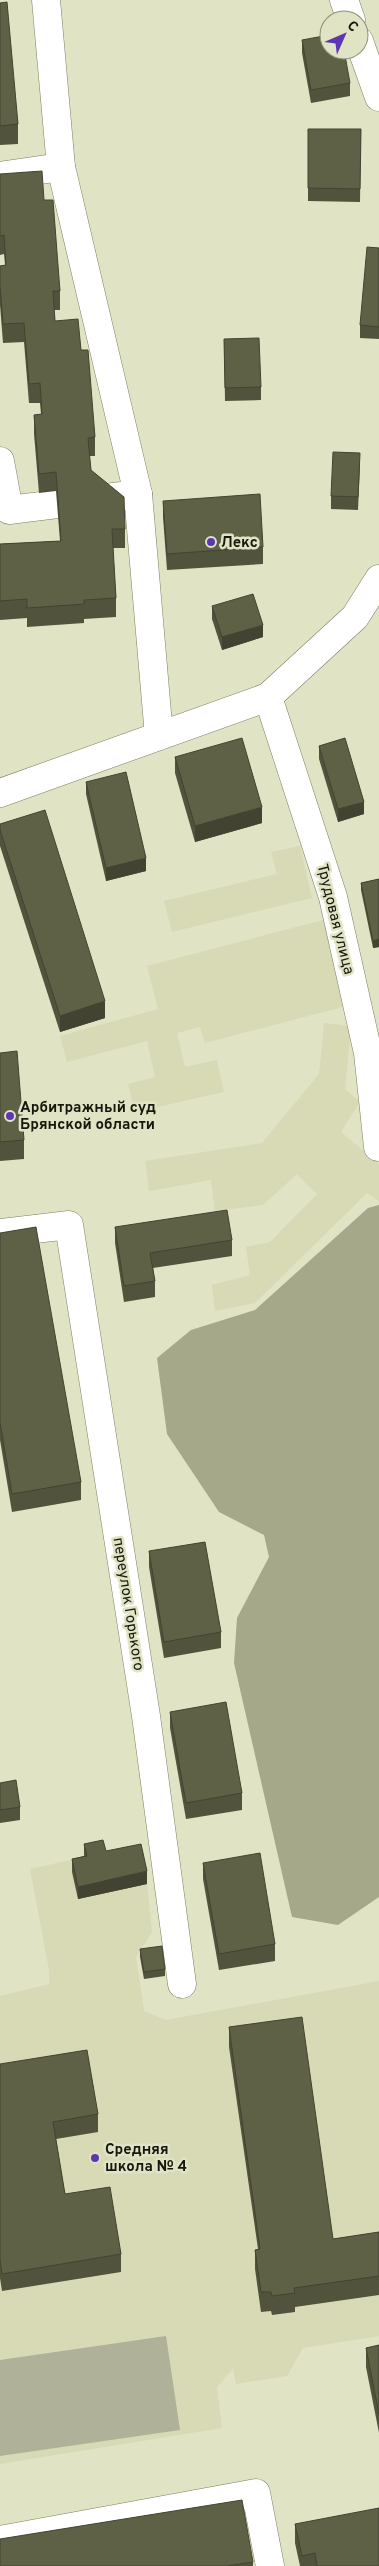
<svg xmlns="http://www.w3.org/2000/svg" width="379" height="2566" font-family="Overpass,sans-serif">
  <rect width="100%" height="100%" fill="#e0e3c4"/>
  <g fill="#d7dab4">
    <polygon points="300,846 312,898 172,932 164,901 277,874 271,852"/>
    <polygon points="323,920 346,1006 205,1043 200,1027 177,1033 185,1067 217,1060 224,1092 135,1112 128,1084 155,1077 147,1041 67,1062 60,1036 158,1009 147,966"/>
    <polygon points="324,1023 351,1026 345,1089 360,1102 341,1132 379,1164 379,1201 367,1193 255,1303 215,1311 212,1285 250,1275 246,1247 270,1242 317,1194 297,1174 263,1205 215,1211 211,1180 149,1191 145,1161 262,1143 319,1074"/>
    <polygon points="84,1857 141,1857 147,1884 152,1932 136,1957 144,2011 166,2020 379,1981 379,2336 303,2348 287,2376 236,2384 233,2369 217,2387 222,2428 0,2464 0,1996 49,1984 49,1970 30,1869"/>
  </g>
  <polygon fill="#afb198" points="166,2336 180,2430 0,2456 0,2360"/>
  <polygon fill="#a5a889" points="379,1205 379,1897 338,1925 292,1917 234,1663 237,1618 269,1557 264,1535 219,1512 167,1434 157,1358 191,1330 255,1310 368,1208"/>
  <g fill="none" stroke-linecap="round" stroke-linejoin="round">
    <g stroke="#7d7f63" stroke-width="29">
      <g id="minor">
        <polyline points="344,0 351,20"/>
        <polyline points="359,41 379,97"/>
        <polyline points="0,176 61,167"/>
        <polyline points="0,461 9,510 138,494 61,167 46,0"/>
        <polyline points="138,494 159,736"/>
        <polyline points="268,697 333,897 368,1053 378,1147"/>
        <polyline points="0,793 268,697 355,617 379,579"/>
        <polyline points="0,1233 69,1225 146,1716 182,1984"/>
        <polyline points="0,2540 256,2493 270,2566"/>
      </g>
    </g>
    <use href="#minor" stroke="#fff" stroke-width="28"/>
  </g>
  <g fill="#52533c">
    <polygon points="0,3 18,124 18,144 0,145"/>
    <polygon points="302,40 350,83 350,96 311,103 302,53"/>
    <polygon points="308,129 361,129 360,202 308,201"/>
    <polygon points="0,174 44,200 60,291 60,310 54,310 55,321 81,350 95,437 95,456 89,456 91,470 125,529 125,548 113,548 116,598 116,617 84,619 84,623 27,627 27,618 0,620 0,544 60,541 56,491 39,493 34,434 34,415 41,414 40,403 29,403 24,342 3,343 0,305 0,266 5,265 4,254 0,255"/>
    <polygon points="379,248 379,339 360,338 360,325"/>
    <polygon points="224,339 261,387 261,400 225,401"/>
    <polygon points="360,465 358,510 331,509 331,496"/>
    <polygon points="163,501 263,547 263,564 167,570 163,517"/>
    <polygon points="212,606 263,637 222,650 212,619"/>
    <polygon points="319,746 364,814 338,822 319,759"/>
    <polygon points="175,757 262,823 195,842 175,773"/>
    <polygon points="86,782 146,871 106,881 86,794"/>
    <polygon points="0,824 105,1018 60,1032 0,846"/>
    <polygon points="379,879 379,947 373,948 361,890 361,883"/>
    <polygon points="0,1053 24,1140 24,1159 0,1161"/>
    <polygon points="115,1227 232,1240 232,1256 153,1268 155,1281 155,1297 124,1302 115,1243"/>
    <polygon points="0,1233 81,1482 81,1500 12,1512 0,1440"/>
    <polygon points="149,1551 221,1632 221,1648 164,1658 149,1567"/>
    <polygon points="170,1712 242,1793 242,1810 186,1819 170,1728"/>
    <polygon points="0,1783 20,1807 20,1820 0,1823"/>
    <polygon points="84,1844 106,1851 147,1884 78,1899 72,1872 72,1859 84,1856"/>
    <polygon points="203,1863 275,1944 275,1961 219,1970 203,1879"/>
    <polygon points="140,1949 165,1969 165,1976 144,1979 140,1957"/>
    <polygon points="229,2027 333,2239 379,2232 379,2295 295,2307 295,2312 272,2315 271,2311 261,2312 255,2269 255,2250 258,2249 229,2047"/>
    <polygon points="0,2064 98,2114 98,2132 56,2139 65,2194 121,2254 121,2272 2,2291 0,2278"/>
    <polygon points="379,2345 379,2433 366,2367 366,2348"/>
    <polygon points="295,2524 379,2566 300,2566 295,2543"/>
    <polygon points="253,2562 253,2566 0,2566"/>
  </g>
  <g fill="#424431">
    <polygon points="263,625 263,637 222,650 222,637"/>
    <polygon points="364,802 364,814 338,822 338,809"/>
    <polygon points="262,807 262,823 195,842 195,826"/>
    <polygon points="146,858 146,871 106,881 106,868"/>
    <polygon points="379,939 379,947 373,948 373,941"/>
    <polygon points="105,1001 105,1018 60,1032 60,1016"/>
    <polygon points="147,1871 147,1884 78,1899 78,1887"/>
  </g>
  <g fill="#5f6146" stroke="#424431">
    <polygon points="7,2 18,124 0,126 0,3"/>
    <polygon points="329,35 329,50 344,50 350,83 311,90 302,40"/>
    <polygon points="308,129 361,129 360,189 308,188"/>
    <polygon points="42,171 44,200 53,200 60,291 53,291 55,321 78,319 81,350 88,350 95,437 88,438 91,470 124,497 125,529 112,529 116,598 84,600 84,604 27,608 27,599 0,601 0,544 61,541 56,472 39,474 34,415 42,414 40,383 29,384 24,323 3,324 0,286 0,266 6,265 4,235 0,236 0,174"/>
    <polygon points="367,247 379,248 379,327 360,325"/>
    <polygon points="259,338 261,387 225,388 224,339"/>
    <polygon points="333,452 360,453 358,497 331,496"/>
    <polygon points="260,494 263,547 167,554 163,501"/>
    <polygon points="253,594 263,625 222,637 212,606"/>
    <polygon points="242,738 262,807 195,826 175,757"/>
    <polygon points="345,738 364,802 338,809 319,746"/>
    <polygon points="126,772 146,858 106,868 86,782"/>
    <polygon points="45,810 105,1001 60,1016 0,830 0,824"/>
    <polygon points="379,879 379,939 373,941 361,883"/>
    <polygon points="17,1051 24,1140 0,1142 0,1053"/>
    <polygon points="227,1210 232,1240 150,1253 155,1281 124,1286 115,1227"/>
    <polygon points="36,1227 81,1482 12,1494 0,1422 0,1233"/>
    <polygon points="205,1542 221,1632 164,1642 149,1551"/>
    <polygon points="226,1702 242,1793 186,1803 170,1712"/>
    <polygon points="16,1780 20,1807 0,1810 0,1783"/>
    <polygon points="103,1840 106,1851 141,1844 147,1871 78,1887 72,1859 87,1856 84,1844"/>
    <polygon points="260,1853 275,1944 219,1954 203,1863"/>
    <polygon points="162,1946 165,1969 144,1972 140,1949"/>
    <polygon points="302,2017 333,2239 379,2232 379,2276 294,2288 295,2293 272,2296 271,2292 261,2292 255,2250 260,2249 229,2027"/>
    <polygon points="87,2050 98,2114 53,2122 65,2194 110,2187 121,2254 2,2274 0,2260 0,2064"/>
    <polygon points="379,2345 379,2414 366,2348"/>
    <polygon points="242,2500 253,2562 226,2566 0,2566 0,2539"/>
    <polygon points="379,2508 379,2566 317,2566 315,2553 302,2556 295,2524"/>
  </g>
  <g fill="#5d37af" stroke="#e0e3c4" stroke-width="2">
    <circle cx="211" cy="542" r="5"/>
    <circle cx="10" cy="1116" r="5"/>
    <circle cx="95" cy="2158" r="5"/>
  </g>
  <g text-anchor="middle" stroke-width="5" stroke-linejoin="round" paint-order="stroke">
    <g font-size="15" font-weight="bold" fill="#17180d" stroke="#e0e3c4" text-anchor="start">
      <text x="221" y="547">Лекс</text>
      <text x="20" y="1112">Арбитражный суд<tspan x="20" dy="17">Брянской области</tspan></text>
      <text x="105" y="2154">Средняя<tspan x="105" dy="17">школа № 4</tspan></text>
    </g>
    <g font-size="15" fill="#17180d" stroke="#e0e3c4">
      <text transform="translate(336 919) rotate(76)" y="5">Трудовая улица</text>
      <text transform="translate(129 1604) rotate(81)" y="5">переулок Горького</text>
    </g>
  </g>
  <g transform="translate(344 35) rotate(45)"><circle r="24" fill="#e0e3c4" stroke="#90927b"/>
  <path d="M0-4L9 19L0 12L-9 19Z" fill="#5d37af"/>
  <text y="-8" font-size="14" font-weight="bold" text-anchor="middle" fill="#17180d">С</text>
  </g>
</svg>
